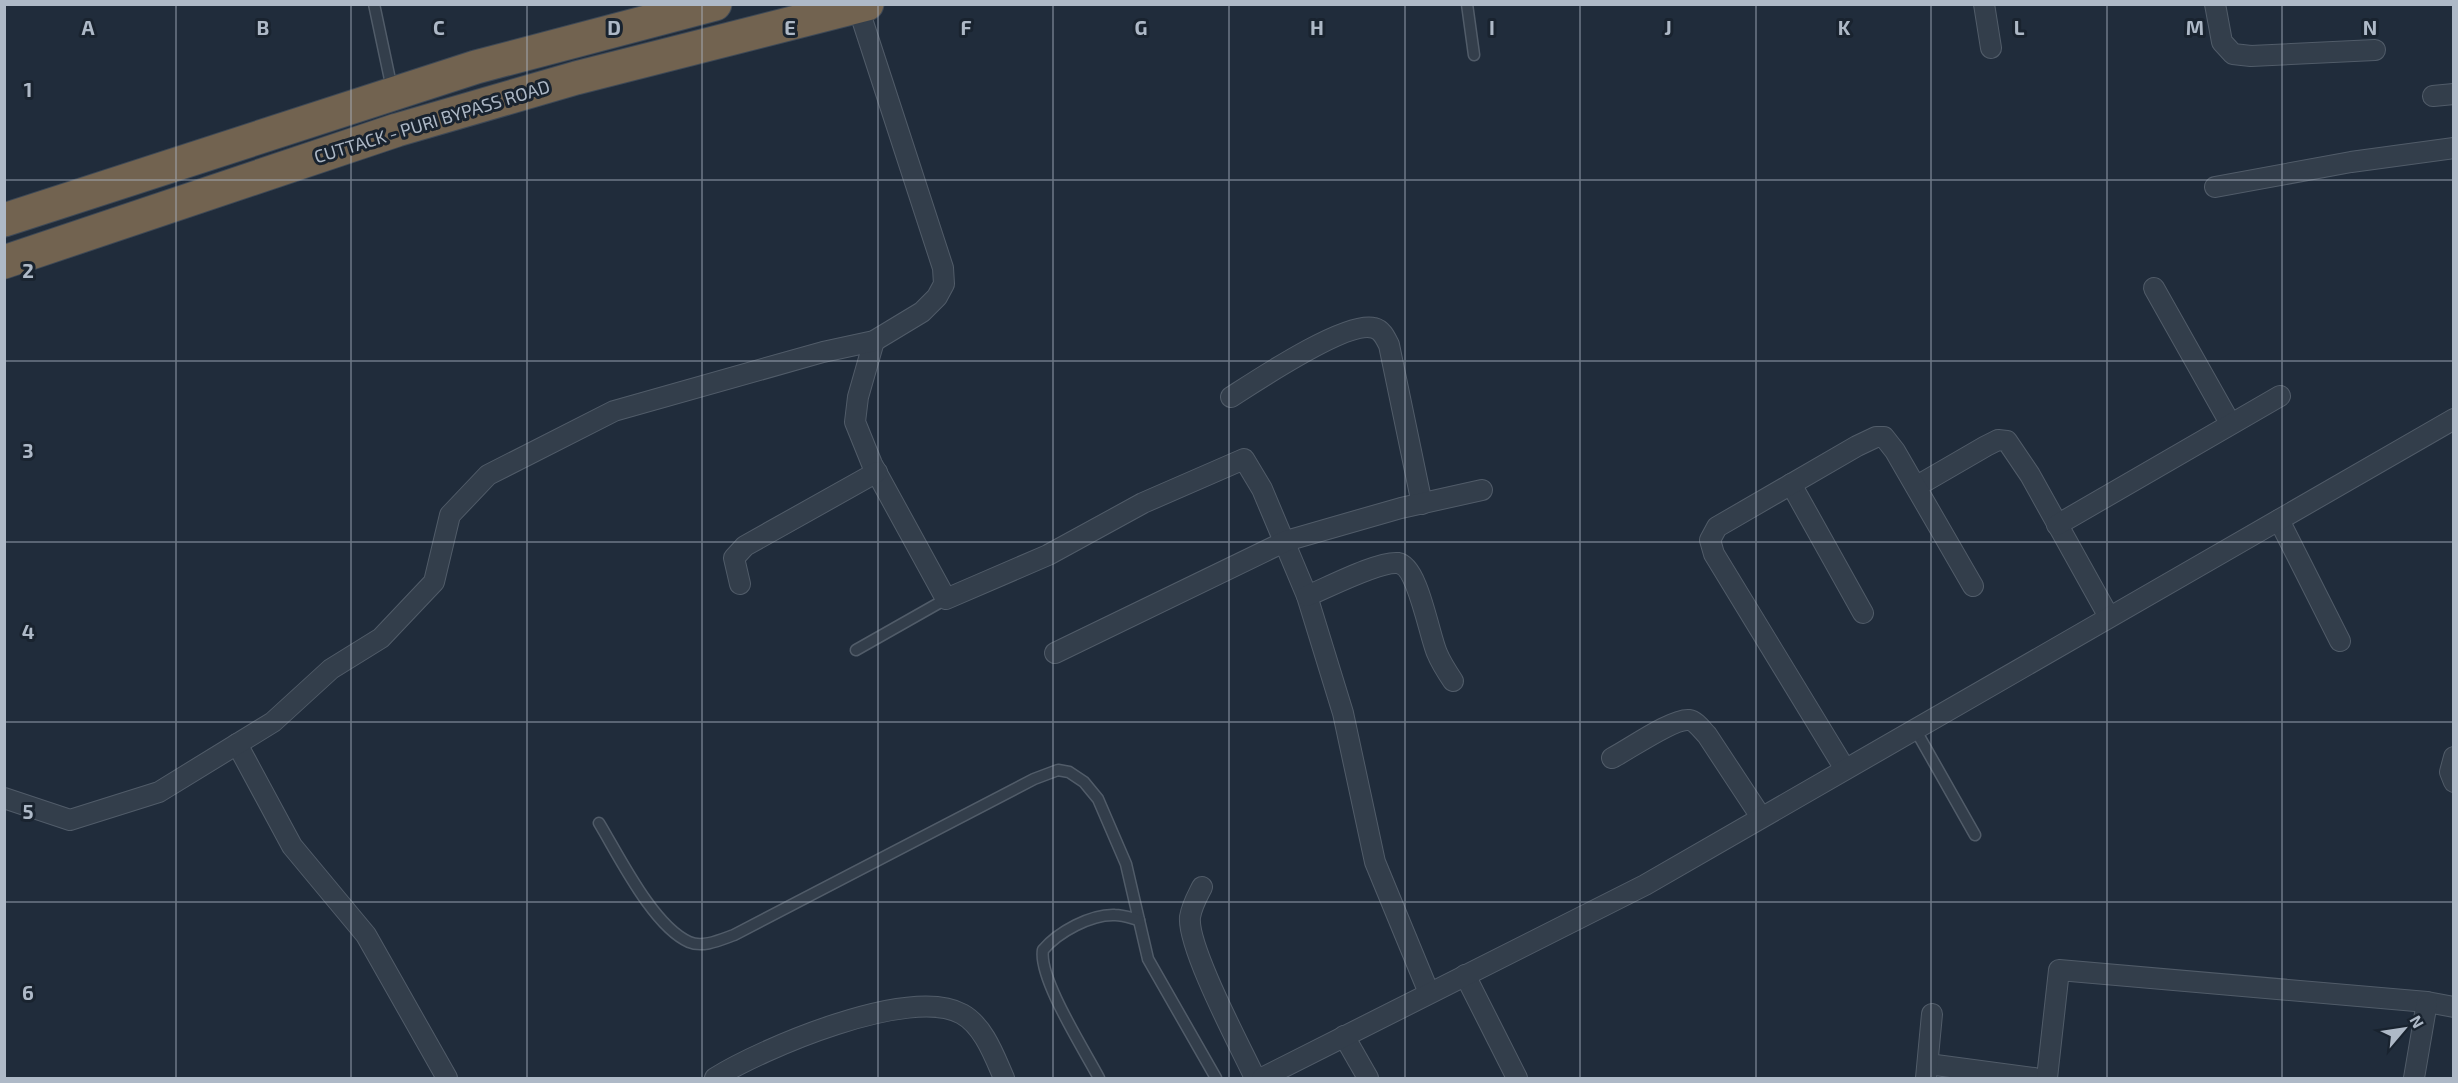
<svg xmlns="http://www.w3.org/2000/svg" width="2458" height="1083" font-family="'Exo 2',sans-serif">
  <rect width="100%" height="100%" fill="#202c3b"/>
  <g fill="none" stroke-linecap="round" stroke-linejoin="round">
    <g stroke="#515c69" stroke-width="13">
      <g id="lane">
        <polyline points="374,4 392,89"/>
        <polyline points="1467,4 1474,55"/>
        <polyline points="856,650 946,599"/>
        <polyline points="1915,729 1975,835"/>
        <path d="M599 823C619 856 653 926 689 942 703 948 720 940 734 935L1034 779 1058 770 1069 772 1084 782 1098 799 1126 864 1148 959 1216 1078"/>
        <path d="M1099 1078C1085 1051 1038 978 1043 950 1058 932 1091 914 1115 915 1123 915 1131 918 1139 920"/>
      </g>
    </g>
    <g stroke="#515c69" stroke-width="22">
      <g id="street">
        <polyline points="1984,4 1991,48"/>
        <polyline points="2215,4 2222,42 2233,54 2251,56 2375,50"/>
        <polyline points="2433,96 2454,94"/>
        <polyline points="2215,187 2351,162 2454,148"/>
        <polyline points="2154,288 2230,423"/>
        <polyline points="874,341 858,397 855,422 872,464 946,599 1048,555 1143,503 1244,459 1262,489 1307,596 1343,713 1375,862 1429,993"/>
        <path d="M1231 397C1256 381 1347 320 1374 328 1382 330 1385 337 1389 345L1422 504"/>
        <polyline points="1791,484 1863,613"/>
        <polyline points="1917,486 1986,446 1998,440 2007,441 2030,475 2109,617"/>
        <polyline points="2279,520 2340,641"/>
        <polyline points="2057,525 2280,396"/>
        <polyline points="740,584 734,558 745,546 877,472"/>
        <path d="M1307 596C1327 588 1378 561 1398 563 1418 566 1429 635 1437 653 1441 663 1447 672 1453 681"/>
        <polyline points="1055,653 1286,541 1401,508 1482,490"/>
        <polyline points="237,744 292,846 366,935 447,1078"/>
        <polyline points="2454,757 2450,772 2454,782"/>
        <path d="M1612 758C1628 750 1673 718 1689 720 1696 721 1702 730 1707 735L1761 817"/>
        <polyline points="1845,769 1714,554 1710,540 1717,527 1857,446 1876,437 1884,437 1895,451 1973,586"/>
        <polyline points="4,798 70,820 159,792 273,722 331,669 381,638 434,582 450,515 488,475 614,411 823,352 874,341 922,312 937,297 944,284 943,268 858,7"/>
        <path d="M1202 887C1197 897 1192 905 1190 917 1187 947 1240 1046 1255 1078"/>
        <polyline points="1465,975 1517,1078"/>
        <polyline points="1344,1036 1368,1078"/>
        <polyline points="1928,1064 2034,1078"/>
        <path d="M715 1078C761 1049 910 985 962 1014 984 1026 995 1058 1004 1078"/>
        <polyline points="1262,1078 1645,885 2454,419"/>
        <polyline points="1926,1078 1932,1014"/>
        <polyline points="2047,1078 2059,970 2427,1002 2454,1007"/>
        <polyline points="2414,1078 2427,1002"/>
      </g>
    </g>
    <g stroke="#3e4956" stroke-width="35">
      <g id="highway">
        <polyline points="4,220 476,67 715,4"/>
        <polyline points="4,262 397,130 576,78 867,4"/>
      </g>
    </g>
    <use href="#lane" stroke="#333e4b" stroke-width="10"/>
    <use href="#street" stroke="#333e4b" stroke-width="20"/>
    <use href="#highway" stroke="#726350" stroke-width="33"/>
  </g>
  <path fill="none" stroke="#aeb9c7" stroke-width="1.5" stroke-opacity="0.55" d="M176 4V1078M351 4V1078M527 4V1078M702 4V1078M878 4V1078M1053 4V1078M1229 4V1078M1405 4V1078M1580 4V1078M1756 4V1078M1931 4V1078M2107 4V1078M2282 4V1078M4 180H2454M4 361H2454M4 542H2454M4 722H2454M4 902H2454"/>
  <g text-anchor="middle" stroke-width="6" stroke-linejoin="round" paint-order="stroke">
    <g font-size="18" fill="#aeb9c7" stroke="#19232f">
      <text transform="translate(432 122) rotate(-17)" y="6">CUTTACK - PURI BYPASS ROAD</text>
    </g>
  </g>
  <g font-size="20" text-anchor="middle" font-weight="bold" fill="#aeb9c7" stroke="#19232f" stroke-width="6" stroke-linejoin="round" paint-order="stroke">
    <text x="88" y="35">A</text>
    <text x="263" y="35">B</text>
    <text x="439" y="35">C</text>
    <text x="614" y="35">D</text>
    <text x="790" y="35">E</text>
    <text x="966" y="35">F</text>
    <text x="1141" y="35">G</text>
    <text x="1317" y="35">H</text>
    <text x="1492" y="35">I</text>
    <text x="1668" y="35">J</text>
    <text x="1844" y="35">K</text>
    <text x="2019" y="35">L</text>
    <text x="2195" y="35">M</text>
    <text x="2370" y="35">N</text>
    <text x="28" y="97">1</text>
    <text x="28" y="278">2</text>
    <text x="28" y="458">3</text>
    <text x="28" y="639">4</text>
    <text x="28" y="819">5</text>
    <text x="28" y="1000">6</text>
  </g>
  <rect width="2458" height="1083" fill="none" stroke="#aeb9c7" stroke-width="12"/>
  <g transform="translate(2404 1029) rotate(61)" stroke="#19232f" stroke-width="4.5" paint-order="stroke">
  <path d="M0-4.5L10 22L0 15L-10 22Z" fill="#aeb9c7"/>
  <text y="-9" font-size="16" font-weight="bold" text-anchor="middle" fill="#aeb9c7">N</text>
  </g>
</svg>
